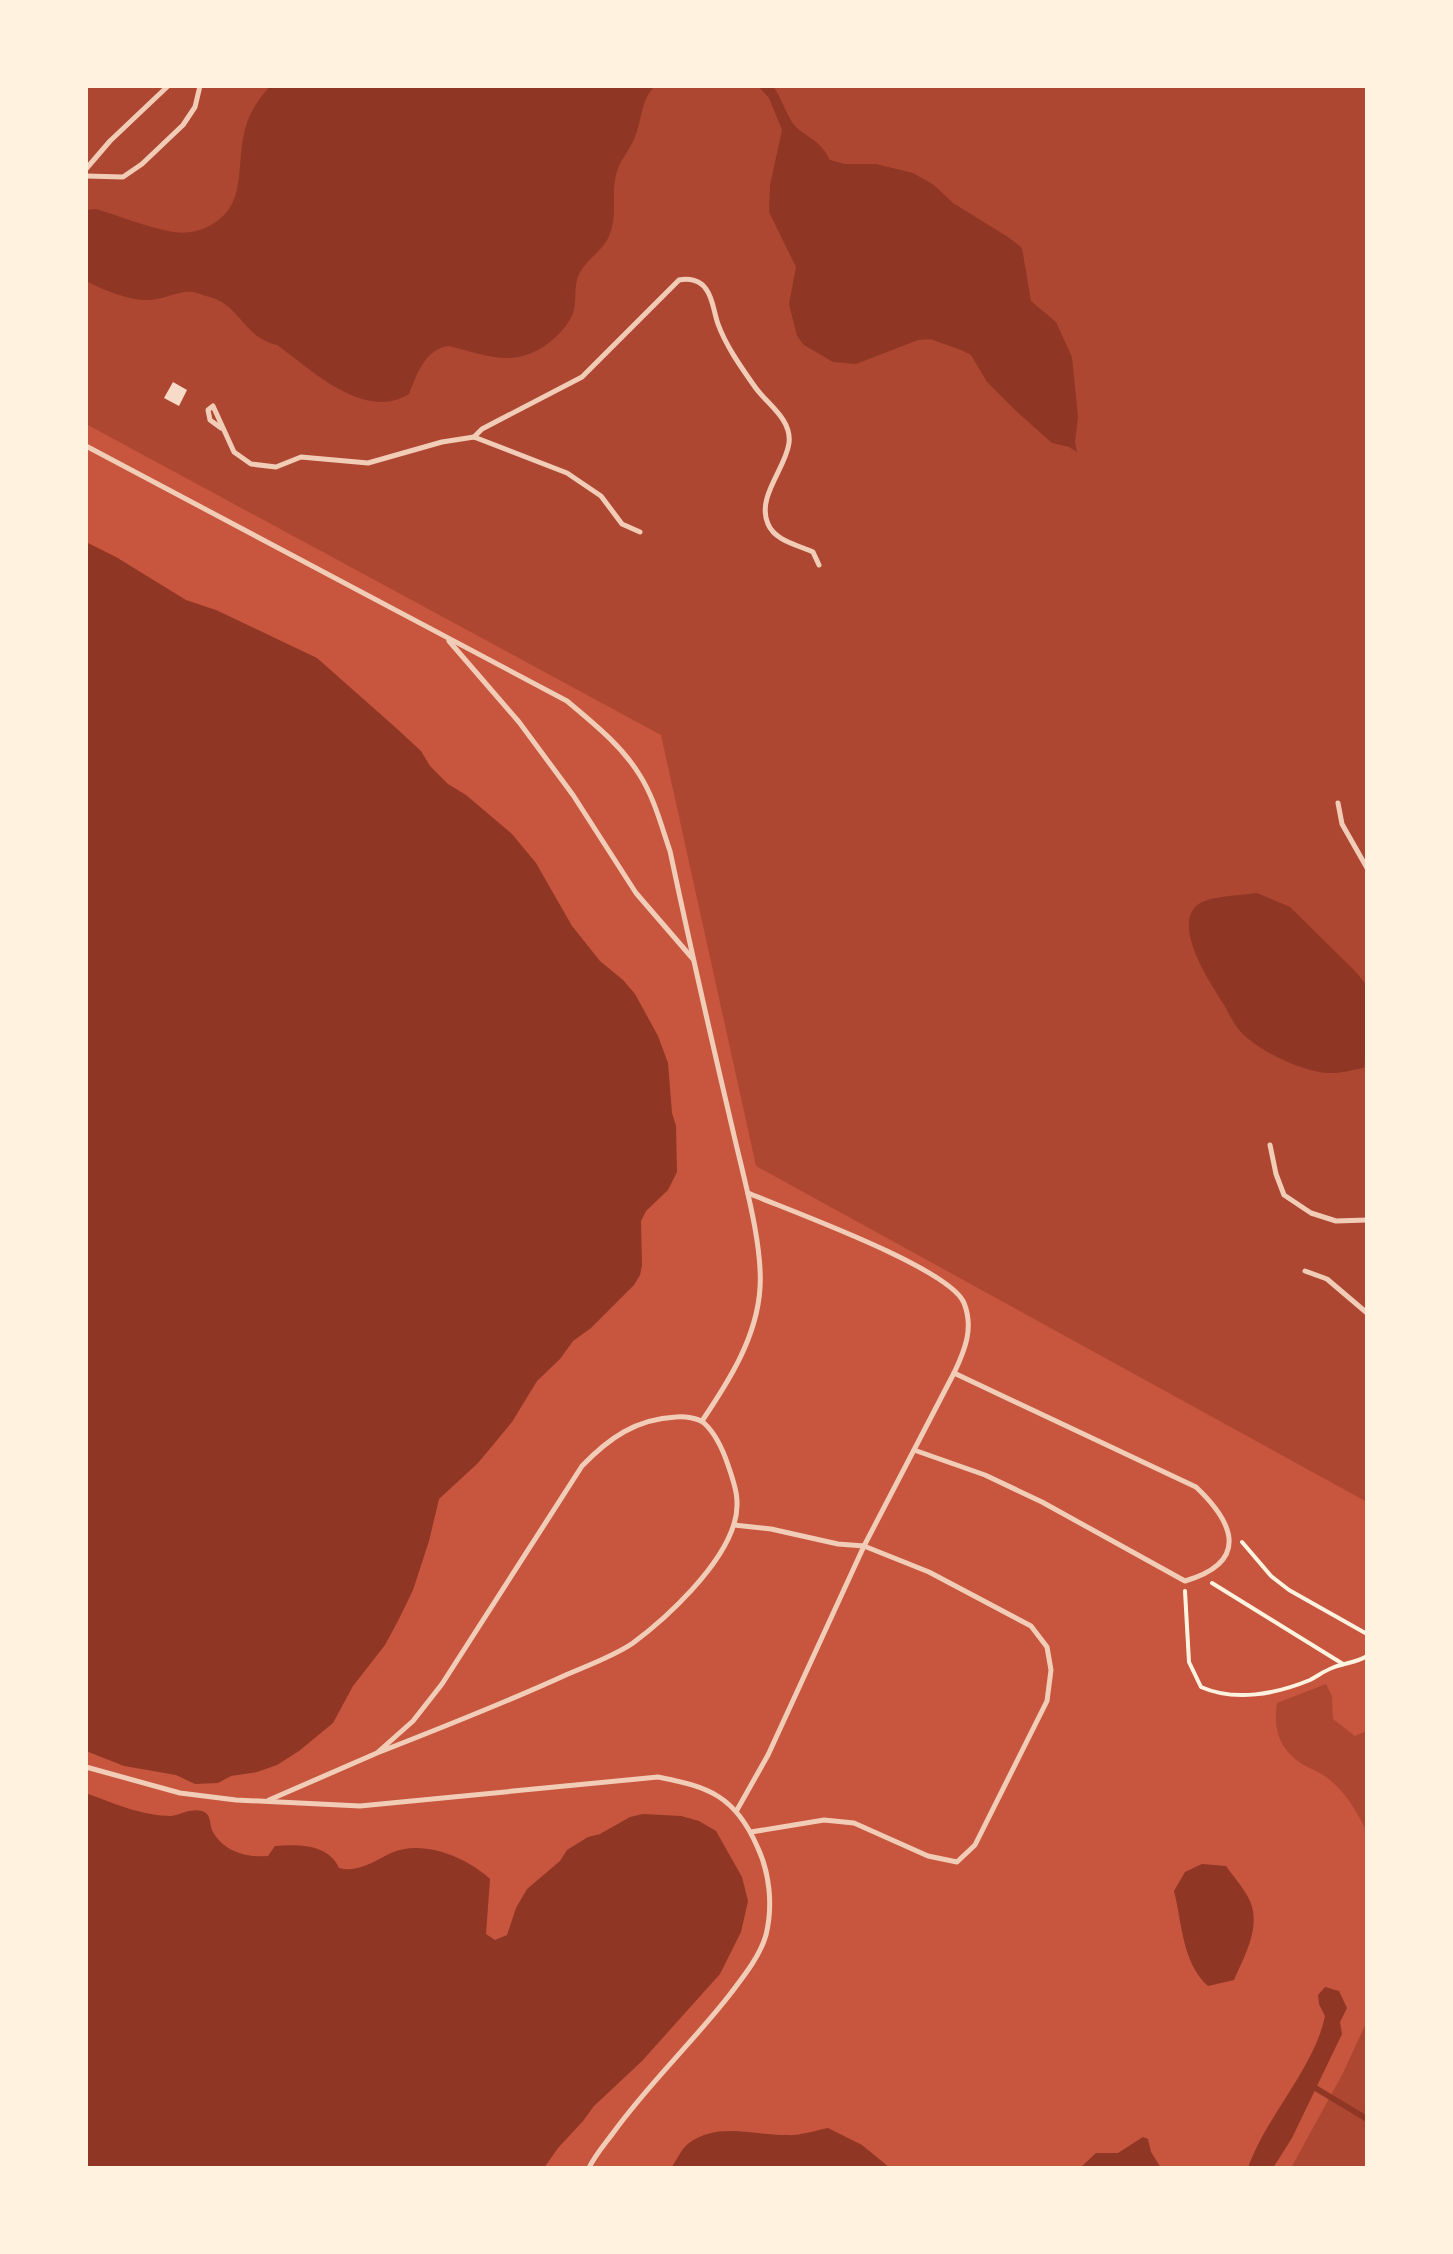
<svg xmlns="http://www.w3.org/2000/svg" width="1453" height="2254" font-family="'Titillium Web',sans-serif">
  <rect width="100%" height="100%" fill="#c8553d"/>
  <g fill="#ae4732">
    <polygon points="86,86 1367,86 1367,1502 756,1166 661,735 86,424"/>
    <path d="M1326 1684 1332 1696 1333 1719 1355 1736 1367 1731V1832C1357 1812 1347 1794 1330 1780 1322 1773 1311 1769 1302 1764 1279 1749 1273 1728 1277 1703Z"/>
    <polygon points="1367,2021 1367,2168 1291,2168 1343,2073"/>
  </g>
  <g fill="#8f3625">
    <path d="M270 86H655C641 99 642 120 635 137 630 150 619 161 616 175 611 195 618 216 609 236 602 253 582 261 577 280 574 291 577 305 572 316 565 329 555 339 543 347 510 368 483 354 449 346 425 349 417 374 409 394 364 422 311 369 277 345 247 337 244 317 223 303 217 298 207 297 200 294 183 287 168 299 151 300 129 301 106 291 86 281V210L96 209C122 217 147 227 173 232 186 234 198 232 209 226 247 207 236 169 244 134 248 114 257 101 270 86Z"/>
    <path d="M758 86H773C782 99 785 111 792 122 801 136 819 137 830 160L845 164H876L913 173 934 185 953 203 1008 237 1022 248 1031 301 1056 322 1072 357 1078 417 1075 442 1077 452 1069 447 1052 443 1015 410 987 382 971 355 961 350 930 339 918 340 856 364 833 362 804 345 797 336 789 304 796 267 769 212 770 185 782 130 769 98Z"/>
    <polygon points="86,542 116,557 186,600 216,610 317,658 395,727 421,751 430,766 448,784 466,795 512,834 536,863 572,926 600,961 623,980 635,994 658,1036 668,1063 672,1113 676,1126 677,1172 668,1190 646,1211 641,1221 642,1265 640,1275 634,1285 591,1328 573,1341 560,1359 537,1381 512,1422 478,1463 439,1499 429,1541 413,1590 399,1619 385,1645 353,1686 333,1723 299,1751 277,1765 257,1772 231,1776 218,1783 195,1784 176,1775 124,1766 86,1751"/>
    <path d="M1257 893 1290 907 1356 972 1367 986V1046L1364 1068C1354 1069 1344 1073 1334 1073 1307 1075 1258 1051 1240 1031 1234 1024 1229 1014 1224 1005 1211 984 1167 920 1202 902 1215 896 1243 895 1257 893Z"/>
    <path d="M86 1793C112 1803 143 1816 171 1816 181 1815 190 1808 202 1811 212 1814 209 1825 213 1832 224 1852 248 1858 268 1856L275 1846C298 1844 329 1844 339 1868 358 1873 375 1861 391 1853 423 1839 466 1857 490 1879L486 1934 495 1940 507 1935 516 1908 527 1889 560 1861 567 1850 588 1837 600 1834 630 1817 643 1814 681 1816 699 1821 716 1831 742 1877 748 1901 741 1932 720 1974 642 2061 594 2106 583 2121 558 2148 544 2168H86Z"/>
    <path d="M1202 1864 1226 1866C1233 1876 1242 1886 1248 1897 1263 1924 1245 1955 1234 1980L1208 1986C1182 1963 1182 1922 1174 1891L1185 1872Z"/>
    <path d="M1325 1987 1339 1991 1347 2008 1340 2022 1342 2034 1292 2138 1273 2168H1248C1265 2118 1315 2067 1325 2016L1319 2004 1318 1995Z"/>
    <path d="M828 2128 862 2145 890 2168H671C677 2160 681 2149 689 2143 718 2122 752 2135 785 2135 799 2136 814 2131 828 2128Z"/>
    <polygon points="1143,2137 1148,2139 1151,2152 1161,2168 1080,2168 1096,2153 1118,2153"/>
  </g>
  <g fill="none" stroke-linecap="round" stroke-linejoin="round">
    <polyline stroke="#8f3625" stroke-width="6" points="1317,2089 1367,2119"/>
  </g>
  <polygon fill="#f7dbc8" points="173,382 187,390 179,406 164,398"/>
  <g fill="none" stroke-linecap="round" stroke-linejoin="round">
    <g stroke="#fff3e0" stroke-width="4">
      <polyline points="1242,1542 1271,1576 1289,1590 1367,1634"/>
      <polyline points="1212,1583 1343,1664"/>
      <path d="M1185 1591 1189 1662 1201 1687C1235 1702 1276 1694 1310 1680 1318 1676 1324 1671 1332 1668 1344 1663 1356 1663 1367 1656"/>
    </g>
    <g stroke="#f1ccb7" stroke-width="5">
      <polyline points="86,169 110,141 168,86"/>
      <polyline points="86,176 123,177 142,164 183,125 195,107 200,86"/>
      <polyline points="221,428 210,420 208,410 213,406 234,452 251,464 276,467 301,457 368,463 442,442 474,437 567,473 601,496 622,524 640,532"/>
      <path d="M474 437 482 429 582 377 679 280C689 278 700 280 706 289 713 298 714 313 718 324 726 346 741 367 755 387 767 404 792 419 789 443 786 468 756 497 768 524 775 541 798 545 813 552L819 565"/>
      <path d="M86 446 567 701C593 723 621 745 639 774 654 797 661 825 670 851 690 945 711 1038 733 1131 743 1175 763 1244 760 1288 757 1337 729 1381 702 1421"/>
      <polyline points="449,641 519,722 573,795 636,893 693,959"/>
      <polyline points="1338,803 1342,824 1367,868"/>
      <polyline points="1270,1145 1276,1174 1284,1195 1311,1213 1336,1221 1367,1220"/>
      <polyline points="1305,1271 1327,1279 1367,1313"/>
      <path d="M914 1450 985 1475 1042 1502 1185 1581C1249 1562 1235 1524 1196 1487L954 1373"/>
      <polyline points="734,1525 771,1529 838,1544 864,1546 929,1572 1031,1626 1047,1647 1051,1670 1047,1701 975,1845 957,1862 928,1856 854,1823 824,1820 751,1832"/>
      <path d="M86 1767 180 1793 236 1800 360 1806 658 1777C709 1787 735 1796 757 1846 770 1873 773 1906 766 1935 760 1956 744 1976 731 1993 694 2041 649 2083 613 2133 605 2144 595 2155 589 2168"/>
      <path d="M269 1800 377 1753 413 1721 442 1684 582 1466C609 1438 636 1419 676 1417 684 1416 698 1418 704 1423 716 1434 723 1450 728 1465 735 1485 741 1502 734 1524 721 1567 668 1617 633 1643 614 1656 589 1665 568 1674 505 1703 441 1728 377 1753"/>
      <path d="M737 1810 768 1755 864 1546 954 1373C965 1350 974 1328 964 1303 950 1268 788 1210 748 1193"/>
    </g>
  </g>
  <rect width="1453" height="2254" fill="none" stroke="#fff3e0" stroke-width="176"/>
</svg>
